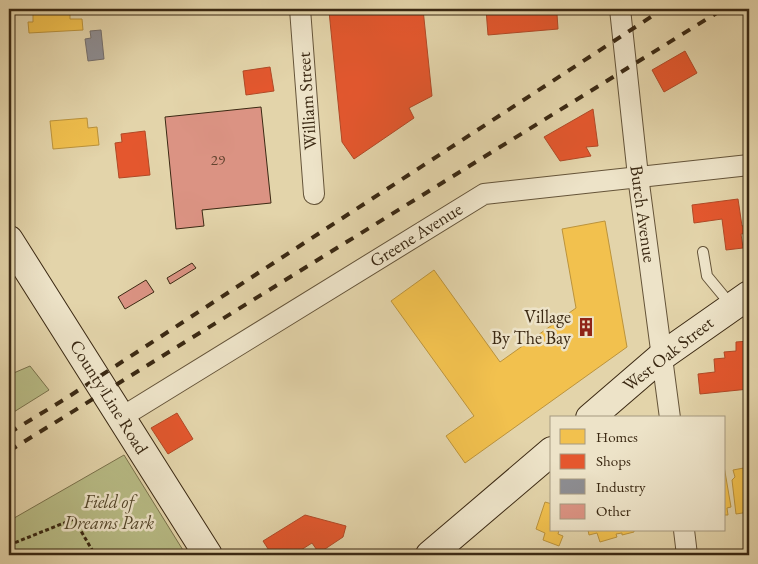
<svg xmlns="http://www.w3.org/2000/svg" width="758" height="564" font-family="'EB Garamond',serif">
  <rect width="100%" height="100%" fill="#e3d4aa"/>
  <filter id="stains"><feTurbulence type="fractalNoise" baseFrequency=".004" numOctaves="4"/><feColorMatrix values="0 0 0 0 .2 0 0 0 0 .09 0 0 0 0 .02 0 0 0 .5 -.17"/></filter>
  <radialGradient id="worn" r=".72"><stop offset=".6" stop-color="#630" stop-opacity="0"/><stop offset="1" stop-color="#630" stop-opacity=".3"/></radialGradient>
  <g fill="#b8bc86" stroke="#7a724c">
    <polygon points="30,366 49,390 9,415 9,375"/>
    <polygon points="124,455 186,555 9,555 9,521"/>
  </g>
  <g fill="#f2c14e" stroke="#bb933c">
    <polygon points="33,9 70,9 70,19 82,19 83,30 29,33 28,22 33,22"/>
    <polygon points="205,9 248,9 216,13 216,10 205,11"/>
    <polygon points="87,118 88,128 97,127 99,145 53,149 50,121"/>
    <polygon points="605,221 627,347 465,463 446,436 474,416 391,301 434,270 500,362 576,308 562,229"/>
    <polygon points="724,466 731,507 727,508 728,515 724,515"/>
    <polygon points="749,467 749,512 736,514 732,480 735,477 733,470"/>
    <polygon points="545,502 552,504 552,530 559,530 558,534 563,536 559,546 543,540 545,533 536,529"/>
    <polygon points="584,530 634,530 634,532 622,535 622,533 616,534 617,537 600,542 597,533 589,535 588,530"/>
  </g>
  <g fill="#e4572e" stroke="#b14926">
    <polygon points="348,9 423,9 432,96 409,108 414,118 354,159 342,142 329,11"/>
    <polygon points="486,9 593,9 593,11 557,14 558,29 488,35"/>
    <polygon points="685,51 697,73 664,92 652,70"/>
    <polygon points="270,67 274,91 246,95 243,71"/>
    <polygon points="593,109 598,146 586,147 591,156 560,161 544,137"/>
    <polygon points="145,131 150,175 119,178 115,143 122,142 121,134"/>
    <polygon points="738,199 742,226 747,225 748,233 741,234 743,248 726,250 722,219 694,223 692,205"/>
    <polygon points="749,341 749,389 700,394 698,374 715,372 714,359 725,358 724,352 736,351 736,342"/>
    <polygon points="177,413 193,439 168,454 151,428"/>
    <polygon points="305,515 346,526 343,537 319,553 312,543 293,555 272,555 263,541"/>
  </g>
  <polygon fill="#8d8d92" stroke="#746f6c" points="101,30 104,59 88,61 85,39 91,38 90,31"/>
  <g fill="#db9383" stroke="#3b2913">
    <polygon points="261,107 271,203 202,210 204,226 176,229 165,117"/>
    <polygon points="192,263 196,268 170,284 167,278"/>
    <polygon points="146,280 154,292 125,309 118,297"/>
  </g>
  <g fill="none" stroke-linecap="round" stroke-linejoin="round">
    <g stroke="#655439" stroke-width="12">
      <polyline id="service" points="703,252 707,276 731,305"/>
    </g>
    <g stroke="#655439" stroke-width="22">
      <g id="minor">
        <polyline points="300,9 314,194"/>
        <polyline points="620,9 638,176 670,418"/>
        <polyline points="122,417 484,194 749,165"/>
        <polyline points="684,530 687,555"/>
      </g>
    </g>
    <g stroke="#3b2913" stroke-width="30">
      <g id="secondary">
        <polyline points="9,240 208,555"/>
        <polyline points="590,418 662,356 749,295"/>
        <polyline points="430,555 552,451"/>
      </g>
    </g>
    <polyline stroke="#3b2913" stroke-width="3" stroke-dasharray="4 2.5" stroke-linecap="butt" points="9,545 74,519 95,555"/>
    <use href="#service" stroke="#ede3c8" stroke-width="10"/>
    <use href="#minor" stroke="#ede3c8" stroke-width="20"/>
    <use href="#secondary" stroke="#ede3c8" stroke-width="28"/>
    <g stroke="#3b2913" stroke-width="4" stroke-dasharray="9 9" stroke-linecap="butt">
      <polyline points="9,433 65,399 663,9"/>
      <polyline points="9,451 723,9"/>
    </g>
  </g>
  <defs>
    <g id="building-bare" transform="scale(1.5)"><path d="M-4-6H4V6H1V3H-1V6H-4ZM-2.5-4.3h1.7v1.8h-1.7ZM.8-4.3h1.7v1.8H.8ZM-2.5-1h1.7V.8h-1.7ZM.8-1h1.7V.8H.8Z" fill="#8f2418" stroke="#ede3c8" stroke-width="2.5" paint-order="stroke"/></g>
  </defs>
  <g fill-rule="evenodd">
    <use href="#building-bare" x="586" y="327"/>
  </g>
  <g text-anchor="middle" stroke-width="5" stroke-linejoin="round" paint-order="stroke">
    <g font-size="15" fill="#63442f">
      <text x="218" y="165">29</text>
    </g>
    <g font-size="18" fill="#3b2913" stroke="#ede3c8">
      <text transform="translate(307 101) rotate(-94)" y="6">William Street</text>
      <text transform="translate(643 214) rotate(82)" y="6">Burch Avenue</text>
      <text transform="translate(416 235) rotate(-32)" y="6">Greene Avenue</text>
      <text transform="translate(668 354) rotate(-38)" y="6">West Oak Street</text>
      <text transform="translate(109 397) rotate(58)" y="6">County Line Road</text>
    </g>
    <g font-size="18" fill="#3b2913" stroke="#ede3c8" text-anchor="end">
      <text x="571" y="323">Village<tspan x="571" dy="21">By The Bay</tspan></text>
    </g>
    <g font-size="18" font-style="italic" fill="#54462a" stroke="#ede3c8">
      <text x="109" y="508">Field of<tspan x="109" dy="21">Dreams Park</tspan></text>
    </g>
  </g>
  <rect width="758" height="564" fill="none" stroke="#e3d4aa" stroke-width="30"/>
  <rect x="10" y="10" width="738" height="544" fill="none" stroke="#3b2913" stroke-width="2.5"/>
  <rect x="15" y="15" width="728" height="534" fill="none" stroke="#3b2913"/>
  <rect x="550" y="416" width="175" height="115" fill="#ede3c8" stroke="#a69980"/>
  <rect x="560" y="429" width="25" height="15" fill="#f2c14e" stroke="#a69980"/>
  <text x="596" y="442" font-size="15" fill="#3b2913">Homes</text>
  <rect x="560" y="454" width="25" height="15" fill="#e4572e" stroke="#a69980"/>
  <text x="596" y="466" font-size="15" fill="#3b2913">Shops</text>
  <rect x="560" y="479" width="25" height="15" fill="#8d8d92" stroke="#a69980"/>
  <text x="596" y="492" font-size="15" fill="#3b2913">Industry</text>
  <rect x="560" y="504" width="25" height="15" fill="#db9383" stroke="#a69980"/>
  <text x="596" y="516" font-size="15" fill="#3b2913">Other</text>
  <rect width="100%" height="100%" filter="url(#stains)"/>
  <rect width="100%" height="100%" fill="url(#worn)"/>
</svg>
